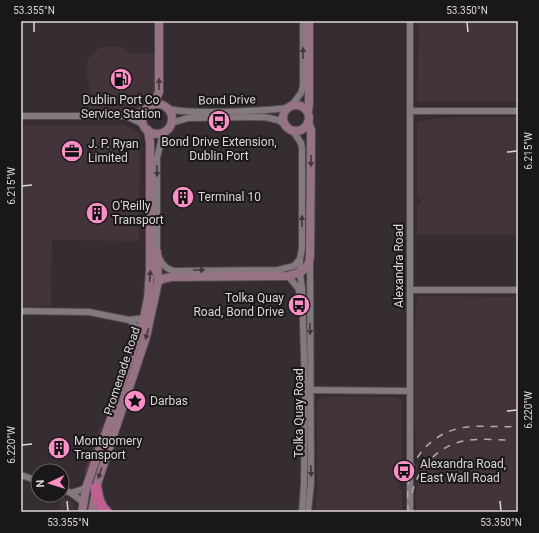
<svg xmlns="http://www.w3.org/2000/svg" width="539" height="533" font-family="Roboto,sans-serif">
  <rect width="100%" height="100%" fill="#352d31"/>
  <g fill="#43343b">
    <polygon points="418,21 518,21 518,102 417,102 418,37 420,36 420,33 418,33"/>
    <polygon points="100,47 123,47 128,53 155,53 154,89 152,98 145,105 133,113 87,112 90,87 86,71 88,59"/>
    <polygon points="518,117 518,235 417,235 417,205 420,205 421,201 420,198 417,198 417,122 437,118"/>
    <polygon points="21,125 125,125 136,131 140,136 139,241 52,240 51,306 21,306"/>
    <polygon points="417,296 518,297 518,509 498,509 497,512 416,512 416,491 419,479 416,477 419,471 416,469 416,466 425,457 416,449 412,372"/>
    <polygon points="322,397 397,397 402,402 402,474 399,477 399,488 402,491 402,512 315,512 317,487 317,402"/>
    <polygon points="62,498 68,499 74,503 75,512 58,512"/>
  </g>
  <g fill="#5d2c46">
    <polygon points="127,348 121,376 108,404"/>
    <polygon points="103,418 97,446 88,474 84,473"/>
  </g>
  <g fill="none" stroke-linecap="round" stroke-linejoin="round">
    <g stroke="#524b4e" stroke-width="8">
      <g id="street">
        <polyline points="292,105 301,93 303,86 303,21"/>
        <path d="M168 109C186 113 203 112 221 112 243 111 265 111 287 108"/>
        <polyline points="411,111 518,111"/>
        <polyline points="21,116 126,116"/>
        <polyline points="171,123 188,118 264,117 278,120 284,124"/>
        <polyline points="143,124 126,116 145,110"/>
        <polyline points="293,131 301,143 302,148 302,248 300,259 300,273 302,288 305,390 304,484 302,512"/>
        <path d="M163 133 157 158V252C160 261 163 268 174 271L278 270 294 266 300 259"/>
        <polyline points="288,276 298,288 300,294"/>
        <polyline points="410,290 518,290"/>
        <polyline points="21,311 89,312 129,320 144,318"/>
        <polyline points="129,320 135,325 136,339"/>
        <polyline points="307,390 410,391"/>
        <polyline points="21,475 38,481"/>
        <polyline points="62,489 71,493 83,502"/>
        <polyline points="71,493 86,488"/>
        <polyline points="308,512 311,483 310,262"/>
        <polyline points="410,512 410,21"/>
      </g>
    </g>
    <g stroke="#524b4e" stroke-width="10">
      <g id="secondary">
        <circle cx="157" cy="119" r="15"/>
        <circle cx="296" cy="118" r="13"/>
        <polyline points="152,105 156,99 159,92 159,21"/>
        <polyline points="308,112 309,104 309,21"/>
        <path d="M158 282 162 279 171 277 288 276C300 273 310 270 310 255L311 142V130L308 122"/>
        <polyline points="82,512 86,488 100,447 102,443 119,397 123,380 144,318 148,298 150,270 150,142 148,130"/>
        <polyline points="92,512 98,481 146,337 158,282 157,252"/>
      </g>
    </g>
    <g stroke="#524b4e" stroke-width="13">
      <path id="highway" d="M96 488C97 497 99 506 106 512"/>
    </g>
    <use href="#street" stroke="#83797e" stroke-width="6"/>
    <use href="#secondary" stroke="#957284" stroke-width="8"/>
    <use href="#highway" stroke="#bf6093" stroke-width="11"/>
    <g stroke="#b1acae" stroke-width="1.5" stroke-dasharray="7 7" stroke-linecap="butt">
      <path d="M412 493C418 468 437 447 463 441 478 438 495 440 510 440"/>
      <path d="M408 512C408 501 407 489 409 478 415 450 440 429 468 427 485 425 502 428 518 426"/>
    </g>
  </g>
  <defs><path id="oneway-solid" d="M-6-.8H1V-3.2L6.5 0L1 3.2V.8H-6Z"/></defs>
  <g fill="#3f393c">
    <use href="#oneway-solid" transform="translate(303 53) rotate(-90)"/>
    <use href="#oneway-solid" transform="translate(157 171) rotate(90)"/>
    <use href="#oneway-solid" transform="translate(302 221) rotate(-90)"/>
    <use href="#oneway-solid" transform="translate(199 270)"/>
    <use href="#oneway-solid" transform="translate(310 329) rotate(89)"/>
    <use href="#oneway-solid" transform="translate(311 471) rotate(88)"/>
  </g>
  <g fill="#45373e">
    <use href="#oneway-solid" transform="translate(159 84) rotate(-89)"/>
    <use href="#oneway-solid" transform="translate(311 161) rotate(90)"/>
    <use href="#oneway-solid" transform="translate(150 276) rotate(-86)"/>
    <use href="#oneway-solid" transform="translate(147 334) rotate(106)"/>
    <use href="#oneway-solid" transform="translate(100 473) rotate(108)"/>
  </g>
  <path fill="none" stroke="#dbd6d8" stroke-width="1.5" d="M34 22V32M467 22 468 32M507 152 517 151M22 186 32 185M507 411 517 410M22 445 32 444M67 501 68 511M500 501 501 511"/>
  <defs>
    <g id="fuel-disc" transform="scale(1.15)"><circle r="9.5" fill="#fa8fc7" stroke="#1a1718"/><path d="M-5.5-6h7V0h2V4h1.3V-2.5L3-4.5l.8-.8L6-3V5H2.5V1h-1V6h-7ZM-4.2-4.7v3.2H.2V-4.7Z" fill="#111"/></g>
    <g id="bus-disc" transform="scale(1.15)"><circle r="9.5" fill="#fa8fc7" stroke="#1a1718"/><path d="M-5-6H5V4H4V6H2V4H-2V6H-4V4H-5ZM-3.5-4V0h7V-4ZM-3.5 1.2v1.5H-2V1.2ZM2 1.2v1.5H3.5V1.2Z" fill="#111"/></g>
    <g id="office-disc" transform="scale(1.15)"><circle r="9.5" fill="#fa8fc7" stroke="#1a1718"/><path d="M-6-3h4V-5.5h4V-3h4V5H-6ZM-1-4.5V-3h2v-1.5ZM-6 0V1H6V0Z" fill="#111"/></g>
    <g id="building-disc" transform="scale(1.15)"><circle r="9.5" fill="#fa8fc7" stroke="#1a1718"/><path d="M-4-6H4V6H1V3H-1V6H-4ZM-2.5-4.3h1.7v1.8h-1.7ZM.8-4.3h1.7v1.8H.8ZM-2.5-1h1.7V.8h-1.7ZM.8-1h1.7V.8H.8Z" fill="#111"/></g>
    <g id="sight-disc" transform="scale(1.15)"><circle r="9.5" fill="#fa8fc7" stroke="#1a1718"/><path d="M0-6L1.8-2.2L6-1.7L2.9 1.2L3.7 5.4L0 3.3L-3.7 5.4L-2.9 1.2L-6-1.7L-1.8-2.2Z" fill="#111"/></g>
  </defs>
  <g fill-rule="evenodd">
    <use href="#fuel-disc" x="121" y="79"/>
    <use href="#bus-disc" x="219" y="121"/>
    <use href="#office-disc" x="72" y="151"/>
    <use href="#building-disc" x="183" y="197"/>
    <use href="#building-disc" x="97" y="213"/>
    <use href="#bus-disc" x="299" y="305"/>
    <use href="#sight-disc" x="135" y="401"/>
    <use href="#building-disc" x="59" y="448"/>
    <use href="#bus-disc" x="404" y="471"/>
  </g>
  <g text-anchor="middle" stroke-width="4" stroke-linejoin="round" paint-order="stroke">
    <g font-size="12" fill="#dbd6d8" stroke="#1a1718" text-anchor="start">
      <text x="121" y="104" text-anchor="middle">Dublin Port Co<tspan x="121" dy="14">Service Station</tspan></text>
      <text x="219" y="146" text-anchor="middle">Bond Drive Extension,<tspan x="219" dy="14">Dublin Port</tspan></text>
      <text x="88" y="148">J. P. Ryan<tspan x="88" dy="14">Limited</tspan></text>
      <text x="198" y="201">Terminal 10</text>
      <text x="112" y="210">O'Reilly<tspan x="112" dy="14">Transport</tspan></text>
      <text x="284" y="302" text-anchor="end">Tolka Quay<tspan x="284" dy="14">Road, Bond Drive</tspan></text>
      <text x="150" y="405">Darbas</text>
      <text x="74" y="445">Montgomery<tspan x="74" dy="14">Transport</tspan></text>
      <text x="420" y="468">Alexandra Road,<tspan x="420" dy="14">East Wall Road</tspan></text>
    </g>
    <g font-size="12" fill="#dbd6d8" stroke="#1a1718">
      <text transform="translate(227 100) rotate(-1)" y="4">Bond Drive</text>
      <text transform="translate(399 266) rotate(-90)" y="4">Alexandra Road</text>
      <text transform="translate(122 371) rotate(-72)" y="4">Promenade Road</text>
      <text transform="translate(299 413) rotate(-90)" y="4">Tolka Quay Road</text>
    </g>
  </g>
  <rect width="539" height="533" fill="none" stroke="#1a1718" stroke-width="44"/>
  <g transform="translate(50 483) rotate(266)"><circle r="19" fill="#1a1718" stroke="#676365"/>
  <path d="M0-3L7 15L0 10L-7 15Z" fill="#fa8fc7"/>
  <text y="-6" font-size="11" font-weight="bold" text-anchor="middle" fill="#dbd6d8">N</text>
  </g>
  <rect x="22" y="22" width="495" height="489" fill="none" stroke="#dbd6d8" stroke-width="1.5"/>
  <g font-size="10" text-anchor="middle" fill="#dbd6d8">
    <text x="34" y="14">53.355°N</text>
    <text x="467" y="14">53.350°N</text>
    <text transform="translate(528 151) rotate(-90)" y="4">6.215°W</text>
    <text transform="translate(11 186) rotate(-90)" y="4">6.215°W</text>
    <text transform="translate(528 410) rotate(-90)" y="4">6.220°W</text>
    <text transform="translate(11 445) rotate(-90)" y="4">6.220°W</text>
    <text x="68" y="526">53.355°N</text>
    <text x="501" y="526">53.350°N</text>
  </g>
</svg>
